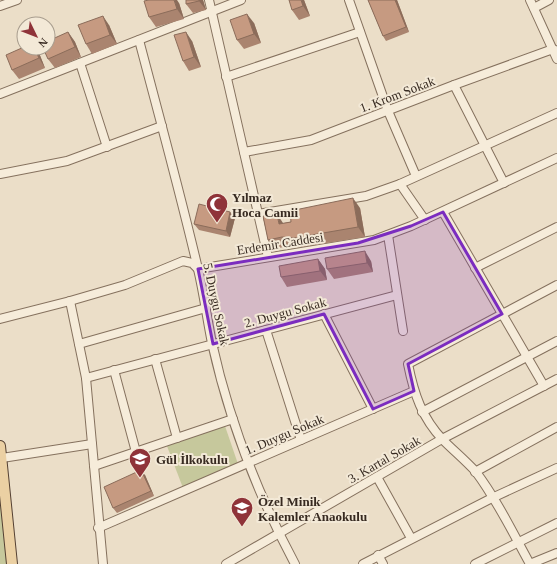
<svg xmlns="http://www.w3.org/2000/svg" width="557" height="564" font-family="'Times New Roman',serif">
  <rect width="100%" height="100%" fill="#ebdec8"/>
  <g fill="#c6c89c">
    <polygon points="225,426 238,464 183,488 167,446"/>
    <polygon points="0,497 7,564 0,564"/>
  </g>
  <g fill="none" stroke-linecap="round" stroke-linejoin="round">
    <g stroke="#85715e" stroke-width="10">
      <g id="minor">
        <polyline points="209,0 268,257"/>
        <polyline points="349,0 388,111 416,176"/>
        <polyline points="530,0 557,59"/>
        <polyline points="0,6 17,0"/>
        <polyline points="534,8 549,0"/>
        <path d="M139 40C159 116 180 192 198 269 204 294 207 319 212 343 229 420 258 495 295 564"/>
        <polyline points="80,63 107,147"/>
        <polyline points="226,77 360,32"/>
        <polyline points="454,85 504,183"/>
        <polyline points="0,94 241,0"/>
        <polyline points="244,152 311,140 454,85 553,49 557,51"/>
        <polyline points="0,174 67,161 162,126"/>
        <polyline points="400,184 425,220"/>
        <polyline points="443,212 544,386"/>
        <polyline points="258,214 366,196 400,184 557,113"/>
        <polyline points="388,235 403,331"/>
        <polyline points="475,268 557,227"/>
        <polyline points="70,301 86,378 103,564"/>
        <polyline points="324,314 373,409"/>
        <polyline points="0,319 70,301 125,285 183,261 192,263 198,269 374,240 411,226 557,158"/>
        <polyline points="266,330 301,440"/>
        <polyline points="79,344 206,308"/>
        <polyline points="155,359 177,438"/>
        <polyline points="114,370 136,452"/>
        <polyline points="86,378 397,295"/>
        <polyline points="422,412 557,341"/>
        <polyline points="2,458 92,444"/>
        <polyline points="94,466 233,419"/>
        <polyline points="475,472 557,427"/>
        <polyline points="377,477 411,538"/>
        <polyline points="98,528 414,391"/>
        <polyline points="378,555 383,564"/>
        <polyline points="226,564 442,439 557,379"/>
        <polyline points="363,564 492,498 557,468"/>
        <polyline points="475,564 557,523"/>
        <path d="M530 564C513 533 497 500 476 472 466 461 454 451 443 440 422 418 414 394 408 364L557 285"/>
        <polyline points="530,564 557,553"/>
      </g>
    </g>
    <g stroke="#544032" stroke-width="12">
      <polyline id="major" points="0,446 12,564"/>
    </g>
    <use href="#minor" stroke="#f6ecda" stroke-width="8"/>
    <use href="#major" stroke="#ebd0a3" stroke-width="10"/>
  </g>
  <g fill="#aa846f">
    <polygon points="186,0 203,0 206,10 193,13 186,4"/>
    <polygon points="304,0 310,16 299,20 292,10"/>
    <polygon points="368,0 397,0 409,32 386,41 383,36"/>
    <polygon points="179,3 184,19 156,27 149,17"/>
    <polygon points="254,23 261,43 244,49 237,40"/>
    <polygon points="109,25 117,44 92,54 86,44"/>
    <polygon points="68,32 75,42 81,57 55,68 48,59"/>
    <polygon points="192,41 201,67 189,71 183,61"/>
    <polygon points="24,48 36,48 39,53 45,68 19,79 12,70"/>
    <polygon points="360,208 365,237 301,247 288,246 275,249 268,240 284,223"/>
    <polygon points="230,212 235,218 230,237 199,230 194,224"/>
    <polygon points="318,259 325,269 327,280 287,287 281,277"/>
    <polygon points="371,261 373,272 334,279 327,269"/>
    <polygon points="145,475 154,496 117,513 113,508"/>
  </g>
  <g fill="#8b6c5a">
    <polygon points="174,0 177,0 179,3 184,19 177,9"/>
    <polygon points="199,0 203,0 206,10 199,1"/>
    <polygon points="301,0 304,0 310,16 303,6"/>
    <polygon points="395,0 397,0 409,32 406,27"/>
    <polygon points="247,14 254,23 261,43 254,34"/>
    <polygon points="103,16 109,25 117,44 110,35"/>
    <polygon points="68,32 75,42 81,57 75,47"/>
    <polygon points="186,32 192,41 201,67 194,57"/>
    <polygon points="34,48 36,48 39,53 45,68 39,58"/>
    <polygon points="353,198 360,208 365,237 358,227"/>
    <polygon points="230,212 235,218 230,237 226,231"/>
    <polygon points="277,214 283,223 286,234 279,224"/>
    <polygon points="365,251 371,261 373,272 367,263"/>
    <polygon points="318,259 325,269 327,280 320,271"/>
    <polygon points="141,470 145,475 154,496 151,491"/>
  </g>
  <g fill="#c69a81" stroke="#8b6c5a">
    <polygon points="149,0 174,0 177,9 149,17 144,1"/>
    <polygon points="186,0 199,0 199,1 186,4"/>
    <polygon points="289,0 301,0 303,6 292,10"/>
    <polygon points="368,0 395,0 406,27 383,36"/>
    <polygon points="247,14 254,34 237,40 230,20"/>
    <polygon points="103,16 110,35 86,44 78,25"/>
    <polygon points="68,32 75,47 48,59 43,48 48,48 48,41"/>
    <polygon points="186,32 194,57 183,61 174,35"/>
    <polygon points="24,47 24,48 34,48 39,58 12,70 6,55"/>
    <polygon points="353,198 358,227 294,238 282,237 268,240 263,216 277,214 279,224 291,222 290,211"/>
    <polygon points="199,204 230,212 226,231 194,224"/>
    <polygon points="365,251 367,263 327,269 325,258"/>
    <polygon points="318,259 320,271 281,277 279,266"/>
    <polygon points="141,470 151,491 113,508 104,487"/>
  </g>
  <path fill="#7b2cbf" fill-opacity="0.2" stroke="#7b2cbf" stroke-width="3" stroke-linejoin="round" d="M443 212 502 314 408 364 414 391 373 409 324 314 213 344 198 269 358 243 411 226Z"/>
  <defs>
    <g id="mosque-pin" transform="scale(1.15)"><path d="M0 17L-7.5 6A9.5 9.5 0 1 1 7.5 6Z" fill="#8f3339" stroke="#f3e9d7"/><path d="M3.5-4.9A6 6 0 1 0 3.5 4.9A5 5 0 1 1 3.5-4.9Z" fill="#fff"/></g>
    <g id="school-pin" transform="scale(1.15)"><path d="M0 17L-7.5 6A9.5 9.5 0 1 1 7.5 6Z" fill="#8f3339" stroke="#f3e9d7"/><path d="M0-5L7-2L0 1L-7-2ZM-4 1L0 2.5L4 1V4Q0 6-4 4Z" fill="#fff"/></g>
  </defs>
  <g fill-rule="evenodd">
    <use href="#mosque-pin" x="217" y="204"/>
    <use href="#school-pin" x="140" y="459"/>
    <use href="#school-pin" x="242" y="508"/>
  </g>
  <g text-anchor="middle" stroke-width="4" stroke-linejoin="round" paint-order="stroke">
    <g font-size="13" fill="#372a21" stroke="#f3e9d7">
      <text transform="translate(397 94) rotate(-21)" y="5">1. Krom Sokak</text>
      <text transform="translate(280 243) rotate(-9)" y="5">Erdemir Caddesi</text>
      <text transform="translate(217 304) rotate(78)" y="5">5. Duygu Sokak</text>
      <text transform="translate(285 312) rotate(-15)" y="5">2. Duygu Sokak</text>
      <text transform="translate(284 434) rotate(-23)" y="5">1. Duygu Sokak</text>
      <text transform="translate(384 459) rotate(-30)" y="5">3. Kartal Sokak</text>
    </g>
    <g font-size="13" font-weight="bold" fill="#372a21" stroke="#f3e9d7" text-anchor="start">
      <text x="232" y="202">Yılmaz<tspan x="232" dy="15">Hoca Camii</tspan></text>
      <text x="156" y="464">Gül İlkokulu</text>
      <text x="258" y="506">Özel Minik<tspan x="258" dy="15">Kalemler Anaokulu</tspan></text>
    </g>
  </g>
  <g transform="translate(36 36) rotate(133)"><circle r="19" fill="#f3e9d7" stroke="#a89d8e"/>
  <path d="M0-3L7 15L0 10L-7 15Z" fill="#8f3339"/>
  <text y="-6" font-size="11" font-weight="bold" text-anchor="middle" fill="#372a21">N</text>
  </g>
</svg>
